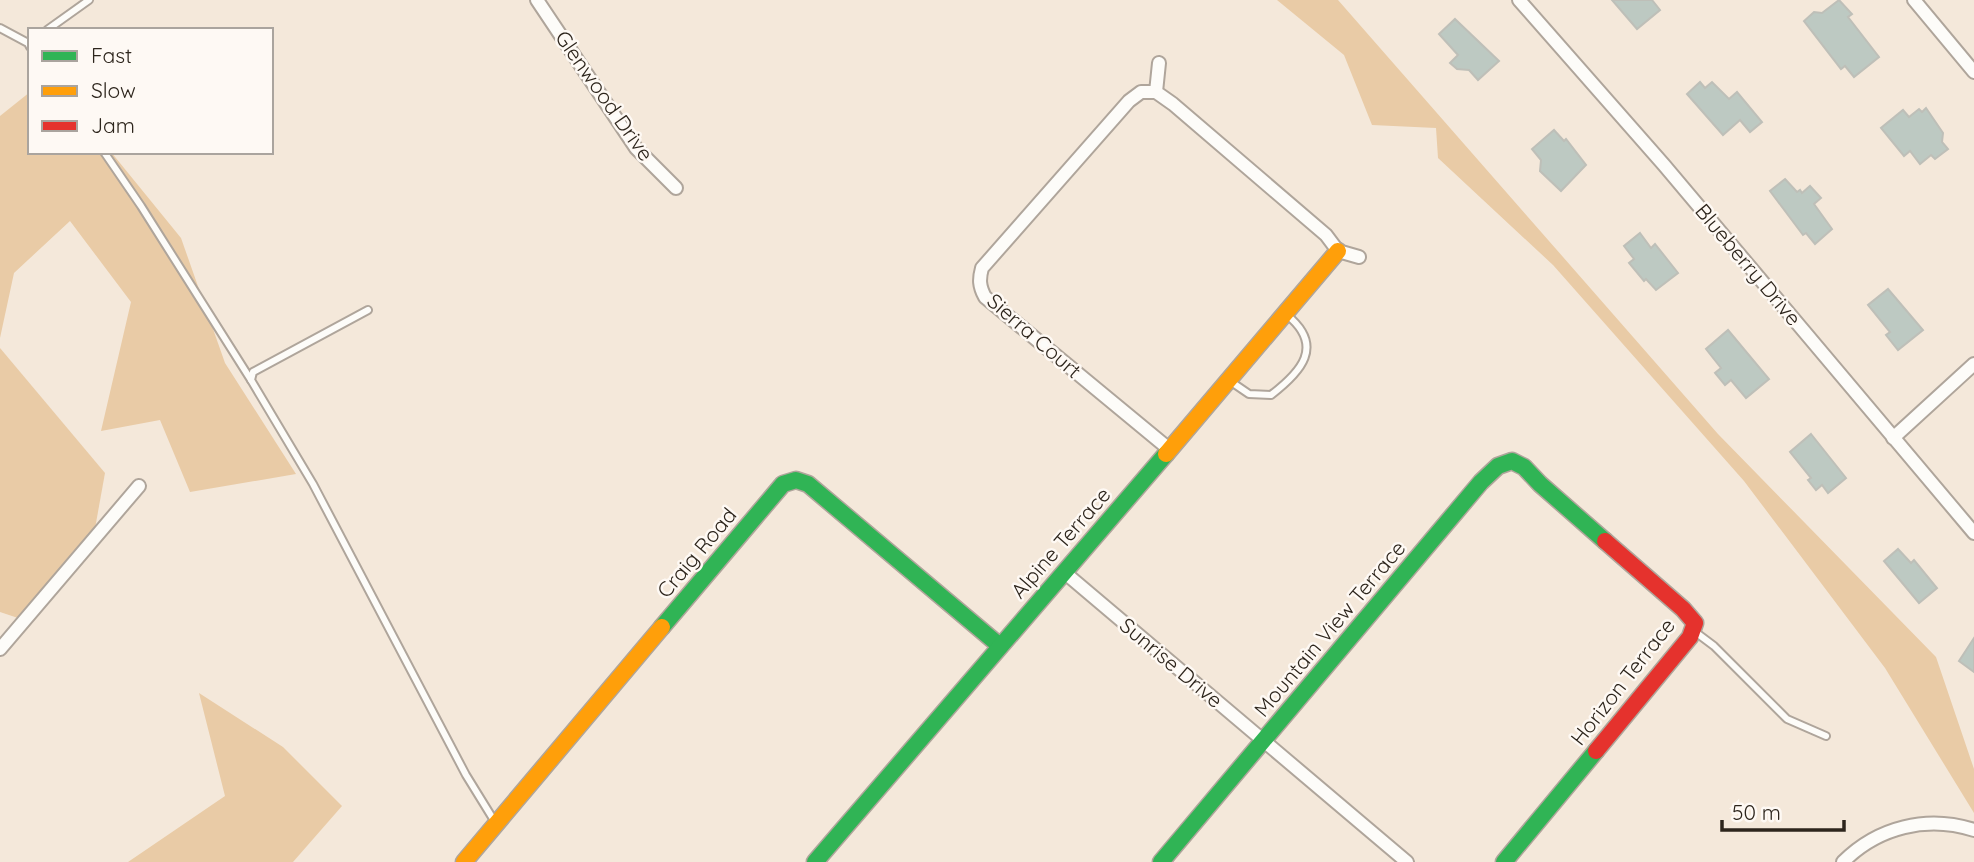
<svg xmlns="http://www.w3.org/2000/svg" width="1974" height="862" font-family="Quicksand,sans-serif">
  <rect width="100%" height="100%" fill="#f4e8da"/>
  <g fill="#e9cba6">
    <polygon points="1277,0 1338,0 1718,434 1936,657 1974,769 1974,813 1885,668 1744,481 1553,265 1438,158 1436,128 1372,125 1344,55"/>
    <polygon points="30,92 30,152 111,152 181,238 225,363 296,474 190,492 160,420 101,431 131,302 70,221 14,273 0,338 0,116"/>
    <polygon points="0,348 105,473 94,534 24,620 0,612"/>
    <polygon points="199,693 283,747 342,806 293,862 128,862 225,796"/>
  </g>
  <g fill="#bdc9c2" stroke="#bebfb8" stroke-width="2">
    <polygon points="1612,0 1652,0 1660,10 1637,29"/>
    <polygon points="1839,0 1852,14 1848,17 1879,57 1854,77 1845,66 1841,69 1804,21 1814,12 1822,13"/>
    <polygon points="1455,19 1499,61 1478,80 1469,70 1457,69 1450,63 1458,55 1439,34"/>
    <polygon points="1700,82 1705,88 1712,82 1729,99 1737,92 1762,122 1750,132 1740,120 1723,135 1687,94"/>
    <polygon points="1926,108 1943,133 1942,142 1948,149 1935,159 1931,155 1920,164 1910,151 1904,156 1881,128 1903,110 1909,117 1919,109 1922,112"/>
    <polygon points="1554,130 1564,141 1566,139 1586,165 1561,191 1540,171 1541,160 1532,149"/>
    <polygon points="1785,179 1797,192 1800,190 1802,193 1810,186 1821,198 1814,204 1832,229 1815,244 1806,233 1803,235 1770,191"/>
    <polygon points="1640,233 1651,248 1655,244 1678,273 1656,290 1646,279 1644,281 1629,263 1634,259 1624,246"/>
    <polygon points="1888,289 1923,330 1898,350 1886,335 1890,332 1868,305"/>
    <polygon points="1728,330 1769,379 1746,398 1731,380 1725,385 1715,373 1721,368 1706,349"/>
    <polygon points="1811,434 1846,478 1828,493 1822,485 1816,490 1808,480 1811,478 1790,452"/>
    <polygon points="1898,549 1911,563 1914,560 1937,588 1919,603 1884,561"/>
    <polygon points="1974,638 1974,672 1959,661"/>
  </g>
  <g fill="none" stroke-linecap="round" stroke-linejoin="round">
    <g stroke="#afa59b" stroke-width="10">
      <g id="lane">
        <polyline points="0,28 28,43 30,47"/>
        <polyline points="47,30 89,0"/>
        <polyline points="104,152 141,206 251,380"/>
        <polyline points="368,310 253,372 251,380 313,484 466,775 495,822"/>
        <path d="M1230 381 1249 394 1271 395C1301 372 1325 346 1287 315"/>
        <polyline points="1694,631 1714,646 1787,719 1826,736"/>
      </g>
    </g>
    <g stroke="#afa59b" stroke-width="16">
      <g id="street">
        <polyline points="537,0 636,148 676,188"/>
        <polyline points="1519,0 1664,165 1974,533"/>
        <polyline points="1914,0 1974,72"/>
        <polyline points="1159,63 1156,92 1173,104 1326,235 1338,251 1359,257"/>
        <path d="M1156 92H1141L1129 101 982 268C979 279 979 286 985 297L1169 449"/>
        <polyline points="1893,438 1974,364"/>
        <polyline points="1064,572 1407,862"/>
        <polyline points="0,649 139,486"/>
        <path d="M1843 862C1878 827 1927 815 1974 830"/>
      </g>
    </g>
    <g stroke="#afa59b" stroke-width="19">
      <g id="fast">
        <polyline points="662,627 783,484 796,480 808,484 1000,646"/>
        <polyline points="815,862 1166,454"/>
        <polyline points="1161,862 1481,482 1498,466 1512,461 1524,467 1540,484 1605,541"/>
        <polyline points="1504,862 1596,751"/>
      </g>
    </g>
    <g stroke="#afa59b" stroke-width="19">
      <g id="slow">
        <polyline points="1166,454 1338,251"/>
        <polyline points="464,862 662,627"/>
      </g>
    </g>
    <g stroke="#afa59b" stroke-width="19">
      <polyline id="jam" points="1596,751 1690,637 1695,623 1683,609 1605,541"/>
    </g>
    <use href="#lane" stroke="#fdfcf9" stroke-width="6"/>
    <use href="#street" stroke="#fdfcf9" stroke-width="12"/>
    <use href="#fast" stroke="#30b455" stroke-width="16"/>
    <use href="#slow" stroke="#ff9f0a" stroke-width="16"/>
    <use href="#jam" stroke="#e5322d" stroke-width="16"/>
  </g>
  <g text-anchor="middle" stroke-width="5" stroke-linejoin="round" paint-order="stroke">
    <g font-size="21" fill="#2d251c" stroke="#fef9f4">
      <text transform="translate(604 96) rotate(55)" y="7">Glenwood Drive</text>
      <text transform="translate(1748 265) rotate(50)" y="7">Blueberry Drive</text>
      <text transform="translate(1034 336) rotate(41)" y="7">Sierra Court</text>
      <text transform="translate(1061 543) rotate(-49)" y="7">Alpine Terrace</text>
      <text transform="translate(697 553) rotate(-50)" y="7">Craig Road</text>
      <text transform="translate(1330 629) rotate(-50)" y="7">Mountain View Terrace</text>
      <text transform="translate(1171 663) rotate(40)" y="7">Sunrise Drive</text>
      <text transform="translate(1623 682) rotate(-52)" y="7">Horizon Terrace</text>
    </g>
  </g>
  <rect x="28" y="28" width="245" height="126" fill="#fef9f4" stroke="#aaa49e" stroke-width="2"/>
  <rect x="42" y="51" width="35" height="10" fill="#30b455" stroke="#aaa49e" stroke-width="2"/>
  <text x="91" y="63" font-size="21" fill="#2d251c">Fast</text>
  <rect x="42" y="86" width="35" height="10" fill="#ff9f0a" stroke="#aaa49e" stroke-width="2"/>
  <text x="91" y="98" font-size="21" fill="#2d251c">Slow</text>
  <rect x="42" y="121" width="35" height="10" fill="#e5322d" stroke="#aaa49e" stroke-width="2"/>
  <text x="91" y="133" font-size="21" fill="#2d251c">Jam</text>
  <path d="M1722 820v10h122v-10" fill="none" stroke="#2d251c" stroke-width="3.5"/>
  <text x="1732" y="820" font-size="21" fill="#2d251c" stroke="#fef9f4" stroke-width="5" paint-order="stroke">50 m</text>
</svg>
